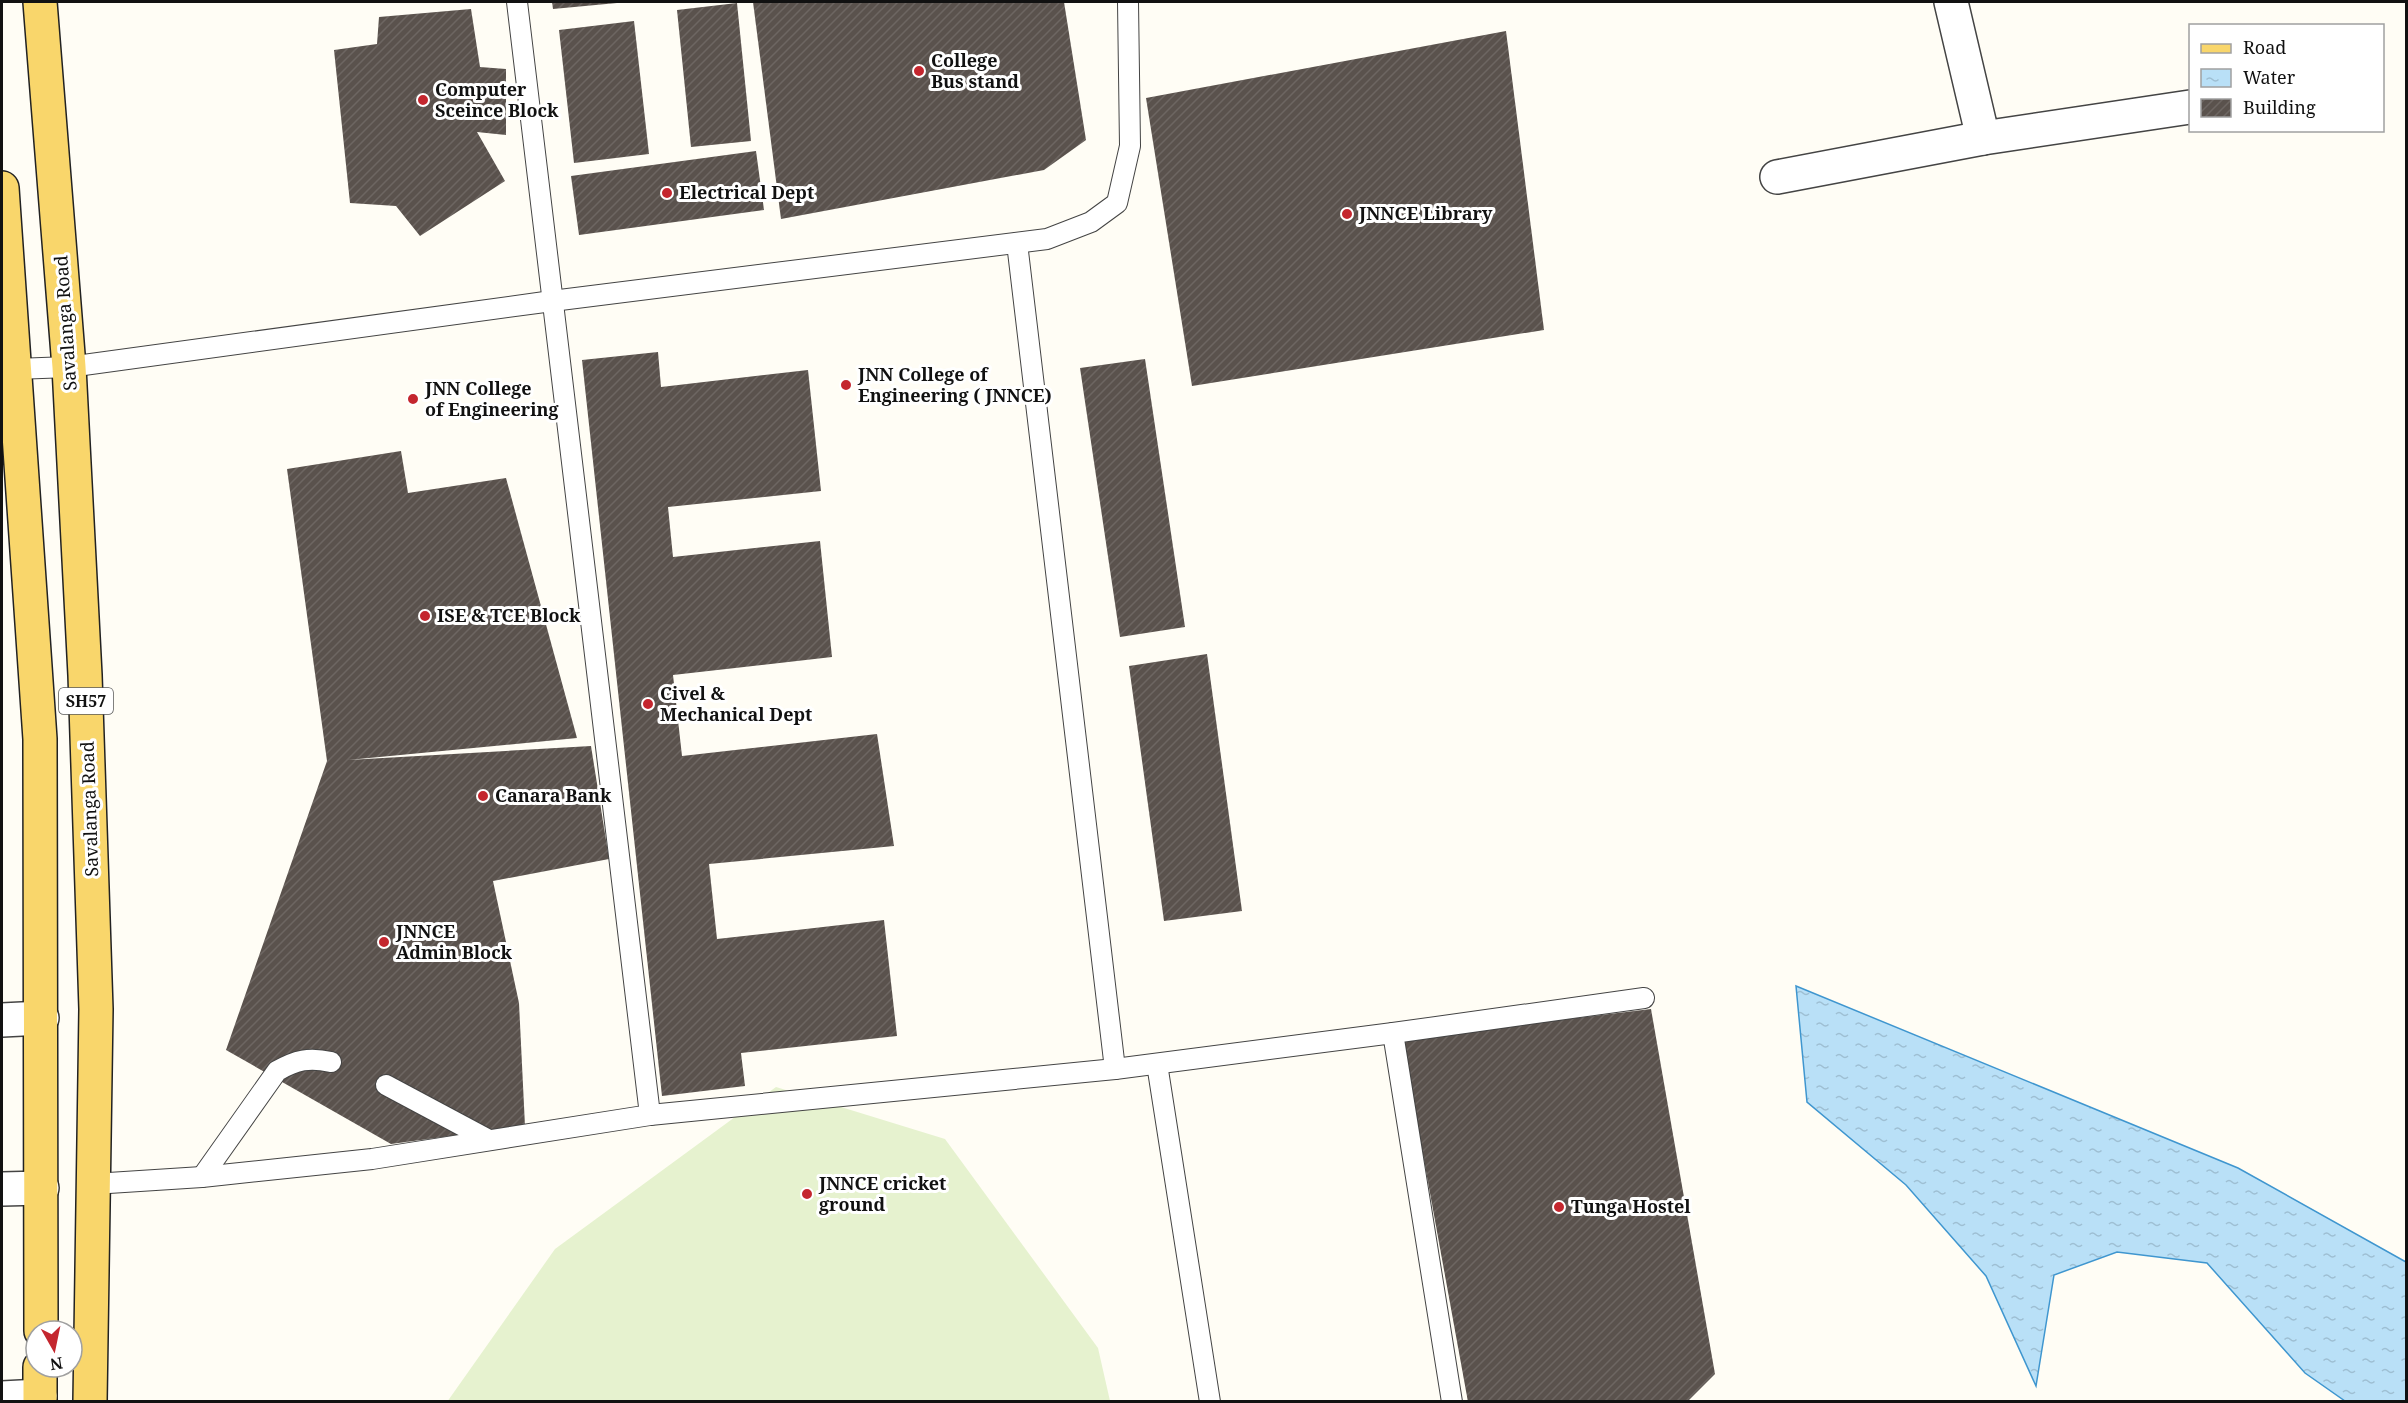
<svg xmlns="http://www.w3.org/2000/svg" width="2408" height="1403" font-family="'Noto Serif',serif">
  <defs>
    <pattern id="water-ripples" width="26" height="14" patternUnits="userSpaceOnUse" patternTransform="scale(1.5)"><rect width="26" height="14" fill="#b9e0f7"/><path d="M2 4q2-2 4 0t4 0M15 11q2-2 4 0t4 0" fill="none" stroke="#9ebfd3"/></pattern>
    <pattern id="building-hatch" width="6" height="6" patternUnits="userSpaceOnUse" patternTransform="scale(1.5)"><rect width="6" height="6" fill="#5a524d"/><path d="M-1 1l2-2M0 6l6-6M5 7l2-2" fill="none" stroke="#6d6662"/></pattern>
  </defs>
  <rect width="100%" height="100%" fill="#fffdf5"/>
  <polygon fill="#e6f2cf" points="776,1087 945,1139 1098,1348 1110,1401 447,1402 555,1249"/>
  <polygon fill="url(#water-ripples)" stroke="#3f96cf" stroke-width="1.5" points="1796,986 2238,1168 2406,1262 2406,1401 2345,1401 2305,1373 2207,1263 2117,1252 2054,1275 2036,1386 1986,1276 1906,1185 1807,1102"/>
  <g fill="url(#building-hatch)">
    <polygon points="552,2 617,2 617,3 553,9"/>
    <polygon points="753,2 1064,2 1086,140 1044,170 781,219"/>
    <polygon points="737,3 751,141 691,147 677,10"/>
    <polygon points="471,9 480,67 506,69 506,135 477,132 505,181 420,236 396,206 350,203 334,50 377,44 379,17"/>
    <polygon points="634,21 649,154 574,163 559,30"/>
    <polygon points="1506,31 1544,330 1192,386 1146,98"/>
    <polygon points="756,151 764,210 579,235 571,176"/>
    <polygon points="658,352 661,387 808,370 821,491 668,507 673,557 820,541 832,657 673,675 682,756 877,734 894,846 709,864 717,939 884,920 897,1036 741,1053 745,1086 662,1096 582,360"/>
    <polygon points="1145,359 1185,627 1120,637 1080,368"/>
    <polygon points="401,451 408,493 506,478 577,738 348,760 591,746 609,859 493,881 519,1003 525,1126 391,1144 226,1050 327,761 287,469"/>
    <polygon points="1207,654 1242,911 1164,921 1129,666"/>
    <polygon points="1651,1009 1715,1374 1687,1402 1468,1402 1402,1039"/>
  </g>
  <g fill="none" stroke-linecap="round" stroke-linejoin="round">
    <g stroke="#444" stroke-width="22">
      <g id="service">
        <polyline points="1017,243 1115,1069"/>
        <polyline points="15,369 69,367 552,301 1047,239 1091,222 1117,203 1130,146 1128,2"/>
        <polyline points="1393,1033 1644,998"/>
        <polyline points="1157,1064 1210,1402"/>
        <polyline points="386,1085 489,1140"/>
        <polyline points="650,1115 1115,1069 1393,1033 1452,1402"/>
        <path d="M202 1177 277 1071C296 1060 309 1057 331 1062"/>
        <polyline points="93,1184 202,1177 372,1159 650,1115 517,2"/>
      </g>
    </g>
    <g stroke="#444" stroke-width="36">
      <g id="minor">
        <polyline points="1951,2 1983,138 2190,107"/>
        <polyline points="1777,177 1983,138"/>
        <polyline points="2,1020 42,1018"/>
        <polyline points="2,1189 42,1188"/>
        <polyline points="2,1398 40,1396"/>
      </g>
    </g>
    <g stroke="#222" stroke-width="36">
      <g id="primary">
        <polyline points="40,2 69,367 85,675 96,1009 90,1402"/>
        <polyline points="2,188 40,739 41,1331"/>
        <polyline points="40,1402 40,1367"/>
      </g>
    </g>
    <use href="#service" stroke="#fff" stroke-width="20"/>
    <use href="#minor" stroke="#fff" stroke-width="33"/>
    <use href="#primary" stroke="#f9d66b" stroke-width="33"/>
  </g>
  <g fill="#c4262e" stroke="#fff" stroke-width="2">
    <circle cx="919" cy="71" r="6"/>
    <circle cx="423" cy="100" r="6"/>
    <circle cx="667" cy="193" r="6"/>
    <circle cx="1347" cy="214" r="6"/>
    <circle cx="846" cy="385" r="6"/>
    <circle cx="413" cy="399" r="6"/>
    <circle cx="425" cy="616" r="6"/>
    <circle cx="648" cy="704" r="6"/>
    <circle cx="483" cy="796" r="6"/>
    <circle cx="384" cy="942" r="6"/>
    <circle cx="807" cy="1194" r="6"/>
    <circle cx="1559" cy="1207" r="6"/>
  </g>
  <g text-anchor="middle" stroke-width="6" stroke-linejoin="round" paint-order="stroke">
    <rect fill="#fff" stroke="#585858" stroke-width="1.5" x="59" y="688" width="54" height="26" rx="4.5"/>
    <g font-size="16" font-weight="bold" fill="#111">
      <text x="86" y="707">SH57</text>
    </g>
    <g font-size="18" font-weight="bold" fill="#111" stroke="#fff" text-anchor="start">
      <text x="931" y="67">College<tspan x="931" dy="21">Bus stand</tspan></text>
      <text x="435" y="96">Computer<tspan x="435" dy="21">Sceince Block</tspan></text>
      <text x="679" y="199">Electrical Dept</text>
      <text x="1359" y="220">JNNCE Library</text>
      <text x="858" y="381">JNN College of<tspan x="858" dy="21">Engineering ( JNNCE)</tspan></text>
      <text x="425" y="395">JNN College<tspan x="425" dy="21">of Engineering</tspan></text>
      <text x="437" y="622">ISE &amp; TCE Block</text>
      <text x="660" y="700">Civel &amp;<tspan x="660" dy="21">Mechanical Dept</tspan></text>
      <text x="495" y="802">Canara Bank</text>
      <text x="396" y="938">JNNCE<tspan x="396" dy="21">Admin Block</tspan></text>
      <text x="819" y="1190">JNNCE cricket<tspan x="819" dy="21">ground</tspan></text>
      <text x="1571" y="1213">Tunga Hostel</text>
    </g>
    <g font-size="18" fill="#111" stroke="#fff">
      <text transform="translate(66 323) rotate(-94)" y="6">Savalanga Road</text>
      <text transform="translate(90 809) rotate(-92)" y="6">Savalanga Road</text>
    </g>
  </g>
  <rect width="2408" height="1403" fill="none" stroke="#111111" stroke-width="6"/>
  <rect x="2189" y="24" width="195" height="108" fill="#ffffff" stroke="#a0a0a0" stroke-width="1.5"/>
  <rect x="2201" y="44" width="30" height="9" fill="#f9d66b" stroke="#a0a0a0" stroke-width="1.5"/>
  <text x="2243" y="54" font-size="18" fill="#111111">Road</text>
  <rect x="2201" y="69" width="30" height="18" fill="url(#water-ripples)" stroke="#a0a0a0" stroke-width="1.5"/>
  <text x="2243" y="84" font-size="18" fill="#111111">Water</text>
  <rect x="2201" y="99" width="30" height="18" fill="url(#building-hatch)" stroke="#a0a0a0" stroke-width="1.5"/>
  <text x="2243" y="114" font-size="18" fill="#111111">Building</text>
  <g transform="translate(54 1349) rotate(171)"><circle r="28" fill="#ffffff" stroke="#a0a0a0" stroke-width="1.5"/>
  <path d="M0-4.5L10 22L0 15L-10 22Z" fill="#c4262e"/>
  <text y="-9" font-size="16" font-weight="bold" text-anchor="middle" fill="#111111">N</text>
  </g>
</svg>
